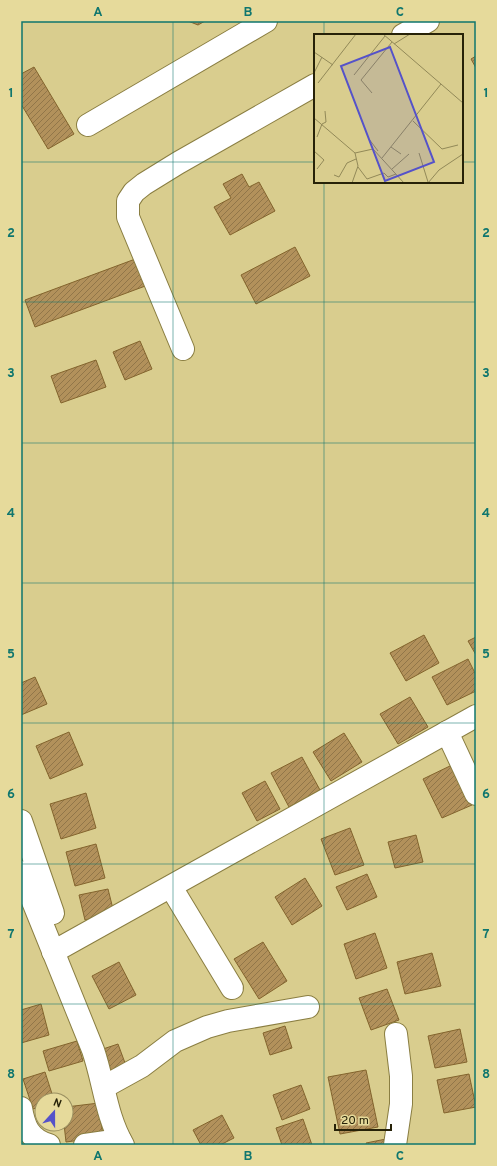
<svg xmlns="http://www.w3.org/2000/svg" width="497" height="1166" font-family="Overpass,sans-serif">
  <defs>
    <pattern id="building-hatch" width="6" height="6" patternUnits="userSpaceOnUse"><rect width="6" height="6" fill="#b2915b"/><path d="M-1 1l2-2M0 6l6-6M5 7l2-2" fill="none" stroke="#917649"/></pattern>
  </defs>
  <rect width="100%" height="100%" fill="#d9cd8e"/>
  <g fill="url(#building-hatch)" stroke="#83642d">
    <polygon points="188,21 205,21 198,25"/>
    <polygon points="476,56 476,68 471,59"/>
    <polygon points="34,67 74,134 48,149 21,104 21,74"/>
    <polygon points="242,174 249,187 259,182 275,211 230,235 214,207 231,198 223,184"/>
    <polygon points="295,247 310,276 256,304 241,275"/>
    <polygon points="138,258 148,285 35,327 25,300"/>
    <polygon points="140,341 152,369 125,380 113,352"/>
    <polygon points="96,360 106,387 61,403 51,376"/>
    <polygon points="424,635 439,663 406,681 390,653"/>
    <polygon points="476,637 476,655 468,641"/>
    <polygon points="468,659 476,675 476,691 447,705 432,677"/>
    <polygon points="35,677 47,704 21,715 21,683"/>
    <polygon points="410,697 428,727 398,744 380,714"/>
    <polygon points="69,732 83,765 50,779 36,746"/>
    <polygon points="344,733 362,762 331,781 313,752"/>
    <polygon points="302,757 320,790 289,807 271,773"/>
    <polygon points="452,765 472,805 442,818 423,779"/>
    <polygon points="265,781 280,809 257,821 242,793"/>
    <polygon points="86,793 96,828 61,839 50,804"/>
    <polygon points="350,828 364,865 335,875 321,839"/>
    <polygon points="416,835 423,862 395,868 388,842"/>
    <polygon points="96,844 105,878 75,886 66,852"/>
    <polygon points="367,874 377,897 347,910 336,887"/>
    <polygon points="305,878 322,906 292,925 275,897"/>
    <polygon points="108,889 114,913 85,920 79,895"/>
    <polygon points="375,933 387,968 356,979 344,944"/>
    <polygon points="263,942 287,981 259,999 234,959"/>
    <polygon points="432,953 441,986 405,994 397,962"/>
    <polygon points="119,962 136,995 109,1009 92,976"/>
    <polygon points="387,989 399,1020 371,1030 359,998"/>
    <polygon points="41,1004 49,1035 21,1043 21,1010"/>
    <polygon points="285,1026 292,1048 270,1055 263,1033"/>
    <polygon points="460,1029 467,1062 435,1068 428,1036"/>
    <polygon points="77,1041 83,1061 49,1071 43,1051"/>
    <polygon points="118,1044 128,1071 110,1078 100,1050"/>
    <polygon points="366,1070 378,1127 340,1134 328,1077"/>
    <polygon points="45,1072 54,1100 42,1100 42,1106 33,1109 23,1079"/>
    <polygon points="469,1074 476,1107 444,1113 437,1080"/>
    <polygon points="301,1085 310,1109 282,1120 273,1095"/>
    <polygon points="99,1103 103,1137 66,1142 64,1124 66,1124 66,1107"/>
    <polygon points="222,1115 234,1138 220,1145 201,1145 193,1130"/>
    <polygon points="303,1119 312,1145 282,1145 276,1128"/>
    <polygon points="386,1139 387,1145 367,1145 366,1143"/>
  </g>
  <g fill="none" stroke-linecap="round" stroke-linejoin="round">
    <g stroke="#8a7e42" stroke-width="24">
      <g id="minor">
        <polyline points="403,35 428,21"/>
        <polyline points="88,125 266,21"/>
        <polyline points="183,349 128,217 128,201 134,192 144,184 178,163 315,85"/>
        <polyline points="447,732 476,794"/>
        <polyline points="21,821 53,913"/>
        <path d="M21 872 93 1050C104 1082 106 1116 123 1145"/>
        <polyline points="171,887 232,988"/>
        <polyline points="53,952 476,716"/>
        <polyline points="104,1087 142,1066 175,1041 207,1027 228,1021 308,1007"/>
        <path d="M21 1108C24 1126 29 1139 49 1145"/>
        <polyline points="85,1145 120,1140"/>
        <polyline points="395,1145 401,1104 401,1076 396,1034"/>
      </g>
    </g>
    <use href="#minor" stroke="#fff" stroke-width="22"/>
  </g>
  <path fill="none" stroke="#0f766e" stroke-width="1" stroke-opacity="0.55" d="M173 21V1145M324 21V35M21 162H315M462 162H476M324 182V1145M21 302H476M21 443H476M21 583H476M21 723H476M21 864H476M21 1004H476"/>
  <g transform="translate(314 34)">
    <rect width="149" height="149" fill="#d9cd8e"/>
    <path fill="none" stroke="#928958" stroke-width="1" d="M69 0 149 69M80 10 96 0M0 18 19 31M0 39 8 23M40 41 71 2M4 49 42 0M58 59 47 46 78 8M0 84 41 119 44 132 38 149M99 87 128 115 144 111M3 103 8 90 12 88 11 77M55 105 64 117M77 113 87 120M0 117 10 126 3 135M41 119 59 115 90 149M105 119 114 148M68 124 127 50M44 133 53 145 70 139 74 143 82 140M78 135 95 120M20 141 25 143 33 129 42 125M114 149 125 136 149 120"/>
    <path fill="#5552c9" fill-opacity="0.15" stroke="#5552c9" stroke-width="2" d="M76 13 120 128 71 147 27 32Z"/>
    <rect width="149" height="149" fill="none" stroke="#272208" stroke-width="2"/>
  </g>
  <rect width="497" height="1166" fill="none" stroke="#e6da9b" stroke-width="44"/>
  <g transform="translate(54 1112) rotate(21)"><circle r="19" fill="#e6da9b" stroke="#9a9060"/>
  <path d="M0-3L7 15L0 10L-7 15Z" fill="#5552c9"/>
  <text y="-6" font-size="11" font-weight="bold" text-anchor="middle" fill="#272208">N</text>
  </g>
  <path d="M335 1124v6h56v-6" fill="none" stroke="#272208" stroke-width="2"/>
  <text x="341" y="1124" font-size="12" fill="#272208" stroke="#e6da9b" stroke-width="3" paint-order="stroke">20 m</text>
  <rect x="22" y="22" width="453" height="1122" fill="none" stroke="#0f766e" stroke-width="1.5"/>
  <g font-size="13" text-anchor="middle" font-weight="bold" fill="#0f766e">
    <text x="98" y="16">A</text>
    <text x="248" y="16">B</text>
    <text x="400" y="16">C</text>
    <text x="11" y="97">1</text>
    <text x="486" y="97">1</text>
    <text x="11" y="237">2</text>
    <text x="486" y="237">2</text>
    <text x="11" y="377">3</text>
    <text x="486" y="377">3</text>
    <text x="11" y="517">4</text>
    <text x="486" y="517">4</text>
    <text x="11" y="658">5</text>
    <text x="486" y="658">5</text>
    <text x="11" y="798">6</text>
    <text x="486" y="798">6</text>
    <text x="11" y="938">7</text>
    <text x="486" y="938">7</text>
    <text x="11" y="1078">8</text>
    <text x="486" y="1078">8</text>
    <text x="98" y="1160">A</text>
    <text x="248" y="1160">B</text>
    <text x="400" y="1160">C</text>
  </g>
</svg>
